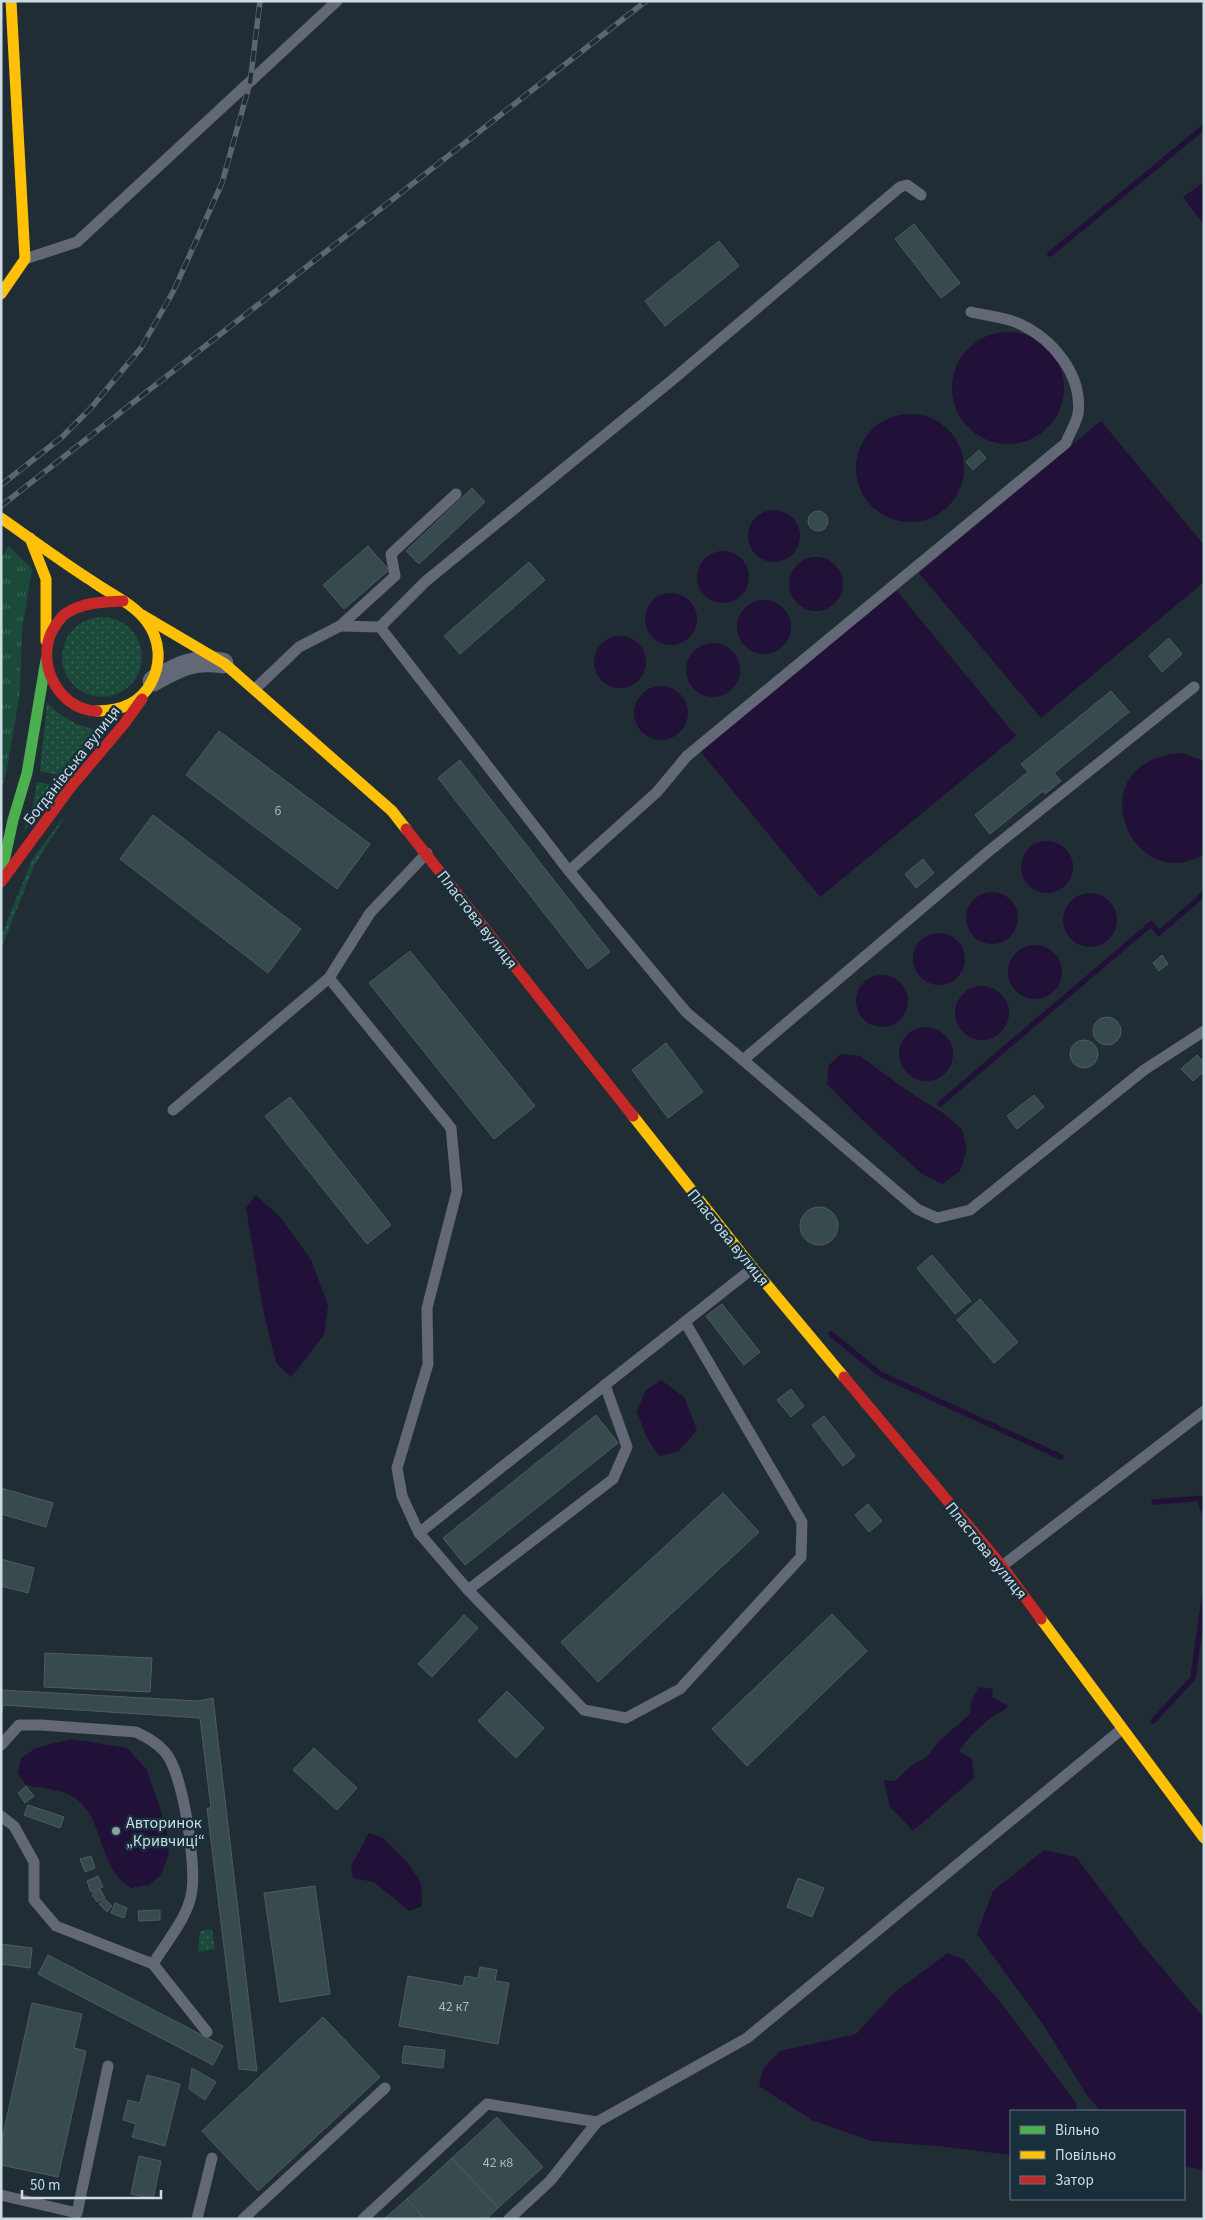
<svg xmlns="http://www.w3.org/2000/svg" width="1205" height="2220" font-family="'Source Sans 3',sans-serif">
  <defs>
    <pattern id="grass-dots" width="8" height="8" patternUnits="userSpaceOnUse" patternTransform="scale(1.25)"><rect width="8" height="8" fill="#1a4a39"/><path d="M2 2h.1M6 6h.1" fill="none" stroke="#3a6456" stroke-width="1.8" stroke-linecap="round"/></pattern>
    <pattern id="park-tufts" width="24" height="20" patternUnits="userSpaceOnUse" patternTransform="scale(1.25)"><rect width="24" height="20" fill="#1a4a39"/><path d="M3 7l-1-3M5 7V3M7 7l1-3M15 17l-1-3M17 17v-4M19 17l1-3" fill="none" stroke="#3a6456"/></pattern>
  </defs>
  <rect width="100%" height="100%" fill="#212d34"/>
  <g fill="url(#grass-dots)">
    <circle cx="102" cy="657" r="40"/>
    <path d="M47 703C64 719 79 728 102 730L67 777 40 771Z"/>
    <polygon points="37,782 57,786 23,833 33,805"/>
    <polygon points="69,810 34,866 1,949 1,936 32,860"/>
    <polygon points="212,1929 215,1949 198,1952 200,1931"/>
  </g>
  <polygon fill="url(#park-tufts)" points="8,545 32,569 22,630 20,693 6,774 1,791 1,560"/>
  <g fill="#211037">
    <polygon points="1204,182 1204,225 1183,197"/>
    <circle cx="1008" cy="388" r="56"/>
    <circle cx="910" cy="468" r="54"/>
    <polygon points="1101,421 1204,545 1204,582 1041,718 919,573"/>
    <circle cx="774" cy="536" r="26"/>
    <circle cx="723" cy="577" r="26"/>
    <circle cx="816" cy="584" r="27"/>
    <polygon points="896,590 1016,736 820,897 700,751"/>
    <circle cx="671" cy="619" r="26"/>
    <circle cx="764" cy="627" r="27"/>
    <circle cx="620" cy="662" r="26"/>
    <circle cx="713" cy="670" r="27"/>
    <circle cx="661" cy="713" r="27"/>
    <path d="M1182 753 1204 761V854C1130 899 1075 760 1182 753Z"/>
    <circle cx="1047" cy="867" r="26"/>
    <circle cx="992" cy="918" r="26"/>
    <circle cx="1090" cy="920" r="27"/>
    <circle cx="939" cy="959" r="26"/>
    <circle cx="1035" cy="972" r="27"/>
    <circle cx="882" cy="1001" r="26"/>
    <circle cx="982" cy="1013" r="27"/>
    <circle cx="926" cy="1054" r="27"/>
    <polygon points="841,1054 860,1056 912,1094 943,1113 962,1129 967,1149 960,1171 943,1184 922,1174 860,1118 827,1084 829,1065"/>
    <polygon points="256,1195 281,1218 311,1260 328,1305 324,1335 291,1377 276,1363 264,1314 246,1208"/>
    <polygon points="661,1380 684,1397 697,1430 678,1452 659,1456 646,1436 637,1411 646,1390"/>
    <path d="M979 1687 993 1689 992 1697 1008 1706C1004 1712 998 1712 992 1717 979 1727 968 1738 959 1751L972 1759 974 1778 913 1831 890 1807 884 1780 895 1781 912 1765 927 1757 939 1741 970 1714 971 1702Z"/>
    <path d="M71 1739 127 1748 147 1770 166 1826 169 1853 161 1875 148 1885 131 1888C127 1885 122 1882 119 1878 97 1854 102 1809 68 1794 57 1789 38 1788 26 1785L18 1773 21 1758 36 1748Z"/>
    <polygon points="369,1833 383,1838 408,1863 421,1883 422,1906 409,1911 374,1882 353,1878 351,1866"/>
    <polygon points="1044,1850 1076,1857 1141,1943 1204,2018 1204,2170 1184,2166 1184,2111 1101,2111 1088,2097 1044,2026 977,1934 993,1891"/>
    <polygon points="948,1953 964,1960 1002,2004 1076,2103 1077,2111 1011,2111 1011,2155 938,2146 871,2141 812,2120 759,2086 763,2069 780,2051 856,2034 895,1992"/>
  </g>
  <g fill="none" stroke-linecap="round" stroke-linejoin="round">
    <g stroke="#211037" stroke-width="5.5">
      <polyline points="1050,254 1204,127"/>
      <polyline points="940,1104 1151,924 1159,933 1204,894"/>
      <polyline points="831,1334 880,1374 1061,1457"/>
      <polyline points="1200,1500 1204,1512"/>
      <polyline points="1154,1502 1204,1498"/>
      <polyline points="1153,1721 1193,1678 1204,1599"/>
    </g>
  </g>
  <g fill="#374a4d" stroke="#4f5b5e">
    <polygon points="914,224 960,283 941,298 895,239"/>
    <polygon points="719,241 739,266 665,326 645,301"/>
    <polygon points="979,450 986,458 973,470 966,462"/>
    <polygon points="472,488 485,502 419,564 406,551"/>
    <circle cx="818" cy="521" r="10"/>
    <polygon points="368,546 389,570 344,609 323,585"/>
    <polygon points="529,562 545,580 460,654 444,636"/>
    <polygon points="1169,638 1182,654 1162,672 1149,656"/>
    <polygon points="1111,691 1129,712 1054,773 1061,781 1045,794 1043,791 990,834 975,815 1028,772 1021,764"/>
    <polygon points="219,731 370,844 337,889 186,775"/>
    <polygon points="460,760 610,952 588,969 438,778"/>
    <polygon points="153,815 301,929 268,973 120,859"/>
    <polygon points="923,859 934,873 916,888 905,874"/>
    <polygon points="410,951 535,1106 494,1139 369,983"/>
    <polygon points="1162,955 1168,964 1159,971 1153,963"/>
    <circle cx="1107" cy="1031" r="14"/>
    <circle cx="1084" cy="1054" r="14"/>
    <polygon points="666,1043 703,1092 668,1118 632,1070"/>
    <polygon points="1197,1055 1204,1062 1204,1071 1193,1081 1181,1069"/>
    <polygon points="1034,1095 1044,1107 1017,1129 1007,1116"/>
    <polygon points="290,1097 391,1225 367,1244 265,1116"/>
    <circle cx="819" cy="1226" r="19"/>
    <polygon points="932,1255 971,1301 955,1314 917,1268"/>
    <polygon points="980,1299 1018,1342 994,1363 957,1320"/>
    <polygon points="722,1304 760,1352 744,1365 706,1316"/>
    <polygon points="791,1389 804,1406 791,1417 777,1400"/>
    <polygon points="596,1415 618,1443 465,1565 443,1538"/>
    <polygon points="824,1416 855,1456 843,1466 812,1425"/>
    <polygon points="1,1488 53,1503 46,1527 1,1514"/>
    <polygon points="723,1493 759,1532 598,1682 561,1642"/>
    <polygon points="868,1504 882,1521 869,1532 855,1515"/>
    <polygon points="1,1559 34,1568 28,1593 1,1586"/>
    <polygon points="832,1614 867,1651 747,1766 712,1729"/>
    <polygon points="464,1615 478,1628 432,1677 418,1664"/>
    <polygon points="45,1653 152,1658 150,1692 44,1687"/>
    <polygon points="1,1690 198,1701 213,1698 257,2071 239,2069 207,1808 211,1808 200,1718 3,1705 1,1720"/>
    <polygon points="507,1691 544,1728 516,1758 478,1721"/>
    <polygon points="314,1748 357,1788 337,1810 293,1770"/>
    <polygon points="26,1786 34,1796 25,1803 18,1793"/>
    <polygon points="28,1805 64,1817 60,1828 24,1815"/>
    <polygon points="91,1856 95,1868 85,1872 80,1859"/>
    <polygon points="98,1876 103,1887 91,1892 87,1881"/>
    <polygon points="798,1878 824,1888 812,1917 787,1907"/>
    <polygon points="315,1886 330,1994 280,2002 264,1893"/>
    <polygon points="100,1889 105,1898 97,1902 92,1894"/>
    <polygon points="105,1899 112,1906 107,1912 99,1904"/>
    <polygon points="115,1903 127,1908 124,1918 111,1913"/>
    <polygon points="160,1910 160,1920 139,1921 138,1911"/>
    <polygon points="1,1944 32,1948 30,1968 1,1964"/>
    <polygon points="48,1955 223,2046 213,2065 38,1974"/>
    <polygon points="480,1967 497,1970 495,1981 509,1983 498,2044 399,2026 408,1976 463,1986 465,1976 478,1978"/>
    <polygon points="32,2003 82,2014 74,2048 86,2051 58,2177 1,2165 1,2144"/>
    <polygon points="323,2017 380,2077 258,2191 202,2131"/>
    <polygon points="404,2046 445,2050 443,2068 402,2063"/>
    <polygon points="192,2068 216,2082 205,2100 189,2089"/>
    <polygon points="147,2075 180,2084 165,2146 132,2137 136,2124 123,2120 128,2100 140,2103"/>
    <polygon points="497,2117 543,2167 498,2208 452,2158"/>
    <polygon points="139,2156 161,2161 153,2199 131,2194"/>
    <polygon points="452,2158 498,2208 486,2219 425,2219 407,2199"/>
    <polygon points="407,2199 425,2219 384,2219"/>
  </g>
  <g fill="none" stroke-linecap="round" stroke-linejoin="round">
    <g stroke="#626875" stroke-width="11">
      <polyline points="25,259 77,242 337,1"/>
      <polyline points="340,626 380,627 426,581 671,381 900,187 907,185 921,195"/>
      <polyline points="380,627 569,871 686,1012 743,1060"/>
      <polyline points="1194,687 989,851 743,1060 917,1209 937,1218 970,1210 1144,1070 1204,1031"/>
      <polyline points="255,689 299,647 340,626 395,576 391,554 456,494"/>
      <polyline points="427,853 370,913 329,978 451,1128 457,1191 427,1308 428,1364 397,1468 402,1496 419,1533 468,1590 613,1479 627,1447 605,1385 753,1268"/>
      <path d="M569 871 657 792 687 756 1066 443C1069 434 1076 424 1078 414 1083 376 1054 340 1020 324 1006 317 987 316 971 312"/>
      <polyline points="173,1110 329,978"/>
      <polyline points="419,1533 605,1385"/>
      <polyline points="1002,1566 1204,1411"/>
      <polyline points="468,1590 584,1710 626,1718 680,1689 801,1557 802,1522 685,1322"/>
      <path d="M1 1745 19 1725H41L136 1732C146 1737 156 1742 164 1751 183 1770 196 1863 192 1890 189 1917 166 1942 153 1964"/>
      <polyline points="1,1816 14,1826 34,1862 34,1900 56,1926 153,1964 207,2032"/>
      <polyline points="1,2195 77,2213 108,2066"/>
      <polyline points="197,2219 212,2158"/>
      <polyline points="243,2219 385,2088"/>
      <polyline points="363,2219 487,2104 597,2122 747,2038 1122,1729"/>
      <polyline points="509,2219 550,2181 597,2122"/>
    </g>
    <path stroke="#626875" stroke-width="21" d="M153 681C178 667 193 658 223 663"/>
    <polyline stroke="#4caf50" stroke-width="11" points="1,875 13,820 27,773 46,660"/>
    <g stroke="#ffc107" stroke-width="11">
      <polyline points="1,294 25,259 11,1"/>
      <path d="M1 518C31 539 61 561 92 581 110 594 133 603 147 622 160 640 162 663 151 683 140 704 120 711 97 711"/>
      <polyline points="30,538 46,579 46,641"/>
      <polyline points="142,615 225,664 392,811 406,829"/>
      <polyline points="633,1116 753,1268 844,1377"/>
      <polyline points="1041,1619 1204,1838"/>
    </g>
    <g stroke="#c62828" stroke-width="11">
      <path d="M97 711C57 710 33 659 55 626 58 622 61 617 65 614 83 602 102 602 123 601"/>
      <polyline points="406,829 633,1116"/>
      <polyline points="1,882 70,788 124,724 142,699"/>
      <polyline points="844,1377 1002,1566 1041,1619"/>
    </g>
    <g stroke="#5d656e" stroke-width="5.5">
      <g id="rail">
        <polyline points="1,485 62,437 91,408 141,348 174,290 222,183 250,83 260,1"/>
        <polyline points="1,506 646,1"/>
      </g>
    </g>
    <use href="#rail" stroke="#19303c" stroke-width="4" stroke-dasharray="11" stroke-linecap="butt"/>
  </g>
  <circle fill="#919ea6" stroke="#19303c" stroke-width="2" cx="116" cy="1831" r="5"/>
  <g text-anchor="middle" stroke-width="5" stroke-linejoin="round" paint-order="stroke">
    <g font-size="14" fill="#a8b7be">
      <text x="278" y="815">6</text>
      <text x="454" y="2011">42 к7</text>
      <text x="498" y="2167">42 к8</text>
    </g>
    <g font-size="16" fill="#cddbe3" stroke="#19303c">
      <text transform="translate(71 765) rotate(-52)" y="6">Богданівська вулиця</text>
      <text transform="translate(478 919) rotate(52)" y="6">Пластова вулиця</text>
      <text transform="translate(729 1237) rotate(51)" y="6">Пластова вулиця</text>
      <text transform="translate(987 1550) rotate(51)" y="6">Пластова вулиця</text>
    </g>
    <g font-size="16" fill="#cddbe3" stroke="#19303c" text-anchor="start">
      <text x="126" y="1828">Авторинок<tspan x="126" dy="18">„Кривчиці“</tspan></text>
    </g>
  </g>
  <rect width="1205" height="2220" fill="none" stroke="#cddbe3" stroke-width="5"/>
  <rect x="1010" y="2110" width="175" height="90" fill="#19303c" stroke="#61747f"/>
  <rect x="1020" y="2126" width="25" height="8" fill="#4caf50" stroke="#61747f"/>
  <text x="1055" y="2135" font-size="15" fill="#cddbe3">Вільно</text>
  <rect x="1020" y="2151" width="25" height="8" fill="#ffc107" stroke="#61747f"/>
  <text x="1055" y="2160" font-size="15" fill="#cddbe3">Повільно</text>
  <rect x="1020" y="2176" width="25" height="8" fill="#c62828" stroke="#61747f"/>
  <text x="1055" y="2185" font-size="15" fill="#cddbe3">Затор</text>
  <path d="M22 2190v8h139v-8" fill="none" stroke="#cddbe3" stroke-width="2.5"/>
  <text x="30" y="2190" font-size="15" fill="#cddbe3" stroke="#19303c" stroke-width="4" paint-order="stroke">50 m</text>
</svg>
